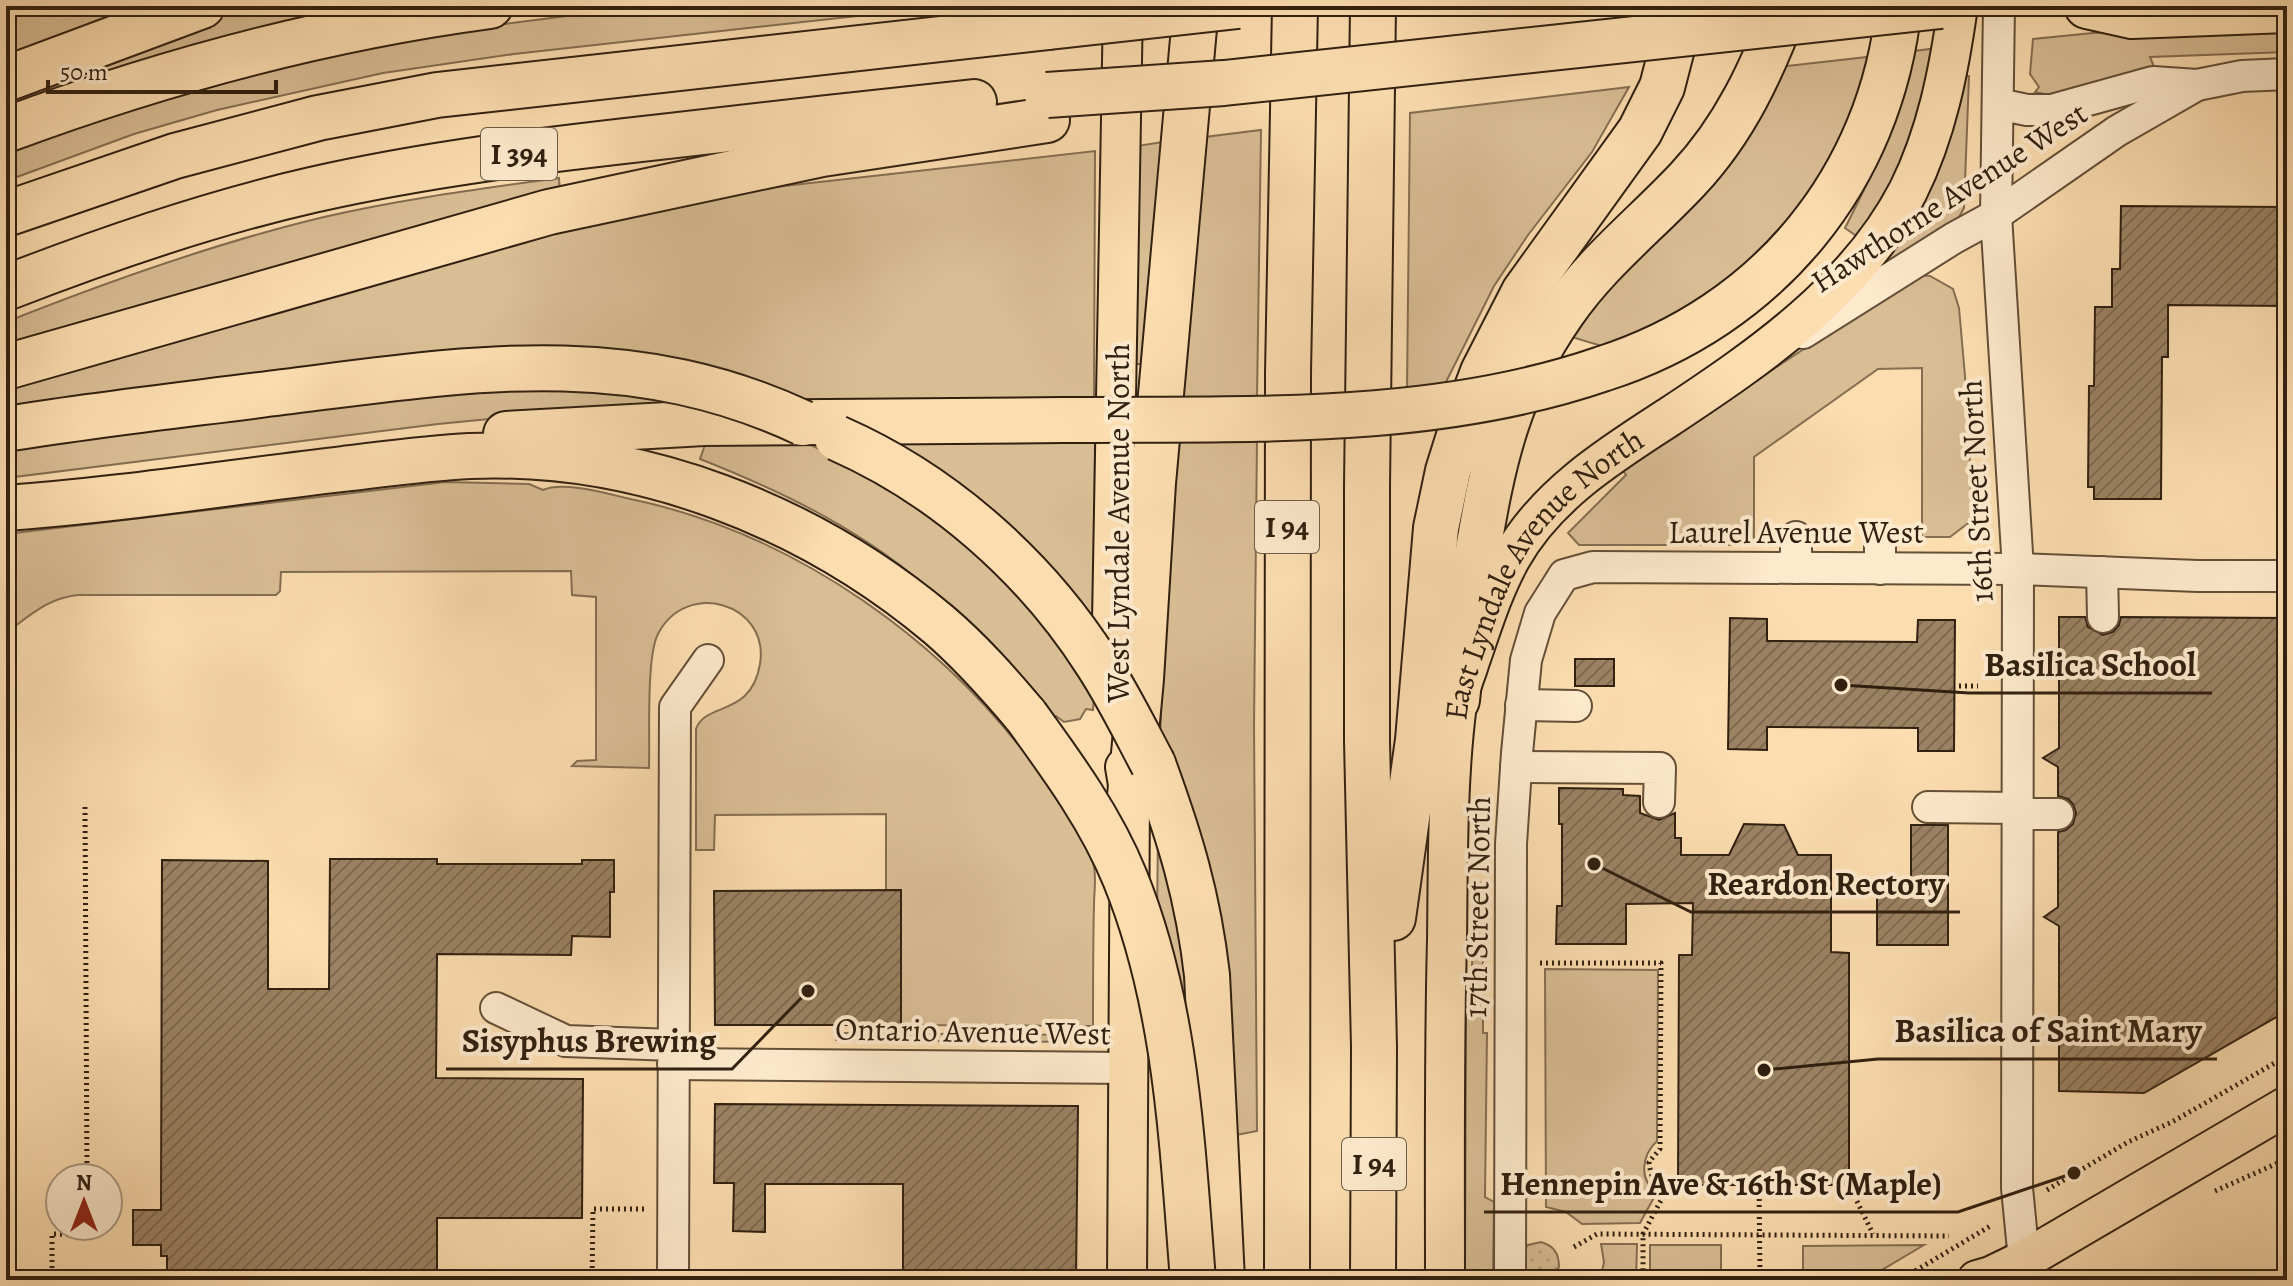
<svg xmlns="http://www.w3.org/2000/svg" width="2293" height="1286" font-family="Alegreya,serif">
  <defs>
    <pattern id="garden-dots" width="8" height="8" patternUnits="userSpaceOnUse" patternTransform="scale(2)"><rect width="8" height="8" fill="#d9bd95"/><path d="M2 2h.1M6 6h.1" fill="none" stroke="#bba27f" stroke-width="1.8" stroke-linecap="round"/></pattern>
    <pattern id="building-hatch" width="6" height="6" patternUnits="userSpaceOnUse" patternTransform="scale(2)"><rect width="6" height="6" fill="#9b8263"/><path d="M-1 1l2-2M0 6l6-6M5 7l2-2" fill="none" stroke="#7f6a50"/></pattern>
  </defs>
  <rect width="100%" height="100%" fill="#fcddb0"/>
  <filter id="stains"><feTurbulence type="fractalNoise" baseFrequency=".0025" numOctaves="4"/><feColorMatrix values="0 0 0 0 .2 0 0 0 0 .09 0 0 0 0 .02 0 0 0 .5 -.17"/></filter>
  <radialGradient id="worn" r=".72"><stop offset=".6" stop-color="#630" stop-opacity="0"/><stop offset="1" stop-color="#630" stop-opacity=".3"/></radialGradient>
  <g fill="#d9bd95" stroke="#856e52" stroke-width="2">
    <polygon points="15,6 134,6 6,56 6,11"/>
    <polygon points="250,6 390,6 6,112 6,95 149,39"/>
    <path d="M662 6 939 7 514 54 383 73 217 110 134 134 6 181V151C71 129 136 105 202 87 340 49 482 23 625 10V8Z"/>
    <polygon points="2287,25 2287,52 2150,57 2155,69 2054,96 2035,92 2039,87 2030,74 2033,39 2093,33"/>
    <path d="M1938 48 1911 149 1858 237 1845 228C1874 171 1901 114 1914 51Z"/>
    <polygon points="1876,56 1857,124 1760,260 1673,321 1605,347 1565,335 1778,67"/>
    <polygon points="1962,75 1969,76 1964,208 1958,219 1875,273"/>
    <polygon points="1629,87 1592,152 1528,235 1494,286 1444,386 1407,390 1410,113"/>
    <polygon points="1261,130 1257,397 1179,400 1205,137"/>
    <polygon points="1163,142 1143,364 1131,364 1137,146"/>
    <polygon points="1095,151 1094,400 806,403 740,379 6,411 6,388 471,252 708,197 775,187"/>
    <path d="M559 178 560 194 6 350V322C109 281 215 243 324 217 401 199 480 189 559 178Z"/>
    <polygon points="1916,275 1930,276 1953,289 1959,308 1968,410 1972,524 1967,524 1950,537 1922,537 1922,368 1878,369 1754,457 1754,545 1579,545 1568,533 1626,475 1622,469"/>
    <polygon points="485,386 594,386 698,405 542,414 438,424 6,478 6,448"/>
    <polygon points="1095,437 1094,630 882,439"/>
    <polygon points="1178,437 1257,438 1254,725 1257,1131 1231,1136 1160,741 1164,627"/>
    <path d="M799 439C892 484 982 544 1045 627 1062 649 1078 674 1094 697L1093 710 1086 709 1080 719 1064 722 1056 716 1050 717C1013 677 978 633 937 596 868 533 786 493 700 459L706 442Z"/>
    <path d="M445 482 529 484 543 490C562 481 605 493 626 498 794 532 951 643 1047 784 1063 809 1082 835 1093 863 1097 874 1094 892 1094 905 1093 945 1093 986 1093 1026L901 1025V891L886 890V814L715 815 714 850H696V729C706 701 751 718 760 664 770 603 686 579 658 634 646 657 650 738 649 768L572 766 577 761 596 760V597L572 595 571 571 281 572 280 591 276 595H78C51 598 35 611 14 627L6 624V534Z"/>
    <polygon points="1158,836 1182,945 1191,1062 1157,918"/>
    <polygon points="1474,882 1483,883 1483,1033 1487,1033 1485,1197 1494,1202 1493,1280 1465,1280 1466,1014 1471,1011"/>
    <path d="M1545 969 1658 970 1657 1141C1642 1155 1638 1180 1657 1192L1640 1223 1582 1224 1566 1212 1546 1207Z"/>
    <polygon points="836,1033 1093,1035 1093,1039 1085,1042 836,1040"/>
    <polygon points="1601,1244 1637,1244 1636,1280 1600,1280 1604,1262"/>
    <rect x="1650" y="1245" width="71" height="35"/>
    <polygon points="1924,1245 1865,1280 1803,1280 1803,1246"/>
  </g>
  <path fill="url(#garden-dots)" stroke="#856e52" stroke-width="2" d="M1541 1242C1554 1246 1559 1253 1559 1267L1550 1280H1527L1522 1275 1523 1250 1528 1245Z"/>
  <g fill="url(#building-hatch)" stroke="#312010" stroke-width="2">
    <polygon points="2121,206 2287,207 2287,306 2168,305 2168,357 2162,357 2161,499 2094,499 2094,487 2088,487 2089,386 2094,386 2095,307 2112,307 2112,269 2120,269"/>
    <polygon points="2059,617 2085,617 2088,627 2103,635 2113,632 2119,625 2121,617 2287,618 2287,1011 2144,1093 2059,1091 2059,926 2044,917 2058,907 2058,832 2066,830 2073,824 2076,813 2073,804 2068,799 2058,796 2058,767 2043,758 2059,748"/>
    <polygon points="1730,618 1767,619 1767,641 1917,642 1918,620 1955,620 1954,751 1918,751 1918,728 1767,727 1767,750 1728,749"/>
    <rect x="1575" y="659" width="39" height="27"/>
    <polygon points="1559,788 1623,789 1623,795 1640,796 1640,813 1659,820 1675,813 1675,838 1681,838 1681,855 1729,855 1744,824 1784,825 1798,855 1831,855 1831,952 1849,953 1849,1185 1678,1185 1679,955 1692,955 1693,903 1626,904 1626,944 1556,944 1557,906 1562,906 1562,824 1559,824"/>
    <polygon points="1911,825 1948,825 1948,945 1877,945 1877,885 1911,885"/>
    <polygon points="330,859 437,859 437,864 582,864 582,860 614,860 614,892 610,892 610,937 572,936 571,955 437,954 436,1078 583,1079 582,1218 437,1218 437,1280 167,1280 167,1256 161,1256 161,1245 133,1245 133,1210 161,1210 162,860 268,861 268,989 329,989"/>
    <polygon points="901,890 901,1025 715,1025 714,891"/>
    <polygon points="715,1104 1078,1106 1076,1280 903,1280 903,1184 765,1184 765,1232 733,1231 734,1183 714,1183"/>
  </g>
  <g fill="none" stroke-linecap="round" stroke-linejoin="round">
    <g stroke="#644f38" stroke-width="34">
      <g id="minor">
        <polyline points="1999,6 1996,215 2018,569 2017,1188 2024,1260 2035,1280"/>
        <polyline points="1998,104 2027,110 2052,110 2153,82 2197,85 2242,76 2287,74"/>
        <polyline points="1803,333 1954,238 1996,215 2117,131 2197,85"/>
        <polyline points="1880,536 1880,569"/>
        <polyline points="1796,537 1796,568"/>
        <polyline points="2102,572 2103,617"/>
        <polyline points="1521,705 1576,706"/>
        <polyline points="1516,767 1660,768 1659,802"/>
        <polyline points="1928,807 2018,808"/>
        <polyline points="2018,814 2058,814"/>
        <polyline points="496,1008 566,1041 673,1045"/>
        <polyline points="673,1064 1128,1068"/>
        <polyline points="673,1280 675,707 708,660"/>
        <polyline points="1510,1280 1511,844 1517,753 1526,660 1540,613 1564,575 1593,567 2018,569 2198,576 2287,576"/>
      </g>
    </g>
    <g stroke="#312010" stroke-width="42">
      <g id="major">
        <polyline points="1115,698 1111,678 1123,6"/>
        <polyline points="1125,767 1130,796 1127,1280"/>
        <path id="s1" d="M1445 1280C1445 1167 1444 1053 1447 940 1448 862 1447 780 1457 704 1459 689 1466 675 1470 661 1482 627 1493 590 1511 558 1546 495 1610 455 1669 417 1760 357 1857 290 1908 191 1937 133 1949 70 1958 6"/>
        <polyline points="1977,1280 1991,1276 2024,1260 2287,1106"/>
      </g>
    </g>
    <g stroke="#312010" stroke-width="48">
      <g id="highway">
        <polyline points="2087,6 2132,16 2287,10"/>
        <polyline points="6,79 202,6"/>
        <path d="M6 130C162 72 325 28 490 6"/>
        <polyline points="6,214 175,156 318,118 437,95 1049,27"/>
        <path d="M6 288C106 249 207 214 312 190 427 164 543 150 660 137 765 125 869 113 974 102"/>
        <polyline points="6,367 549,212 822,154 1047,120"/>
        <path d="M1602 369C1768 316 1881 179 1899 6"/>
        <polyline points="506,434 704,423 1063,420"/>
        <path d="M6 508C119 500 231 482 343 469 385 464 428 458 470 456 640 449 809 516 938 624 971 652 999 684 1026 716"/>
        <path d="M1457 700C1462 651 1469 604 1477 556 1493 461 1507 392 1563 312 1598 261 1646 224 1688 179 1735 129 1762 70 1786 6"/>
        <path d="M1153 764C1180 838 1198 896 1207 975L1222 1280"/>
        <polyline points="1130,796 1141,679 1153,483 1196,6"/>
        <polyline points="1393,918 1418,740 1436,528 1448,471 1459,436 1483,372 1524,292 1640,131 1662,87 1683,6"/>
        <polyline points="1287,1280 1288,373 1295,6"/>
        <polyline points="1373,1280 1374,1047 1367,741 1367,486 1373,6"/>
      </g>
    </g>
    <g stroke="#312010" stroke-width="5" stroke-dasharray="2 4" stroke-linecap="butt">
      <polyline points="1959,686 1978,686"/>
      <polyline points="85,807 87,1178"/>
      <path d="M1540 963H1661L1660 1149 1649 1162C1651 1177 1653 1183 1667 1189L1643 1234V1280"/>
      <polyline points="1849,1185 1873,1234"/>
      <polyline points="1759,1187 1760,1280"/>
      <polyline points="2047,1190 2128,1142 2172,1122 2287,1056"/>
      <polyline points="2215,1191 2287,1159"/>
      <polyline points="1574,1247 1597,1234 1949,1236"/>
      <polyline points="1576,1276 1584,1280"/>
      <polyline points="52,1280 52,1234 87,1235 87,1226"/>
      <polyline points="592,1280 593,1209 645,1209"/>
      <polyline points="1900,1280 1992,1225"/>
    </g>
    <use href="#minor" stroke="#fde9cc" stroke-width="30"/>
    <use href="#major" stroke="#fcddb0" stroke-width="38"/>
    <use href="#highway" stroke="#fcddb0" stroke-width="44"/>
    <g stroke="#312010" stroke-width="48" stroke-linecap="butt">
      <g id="highway-bridge">
        <polyline points="1049,27 1238,6"/>
        <polyline points="1047,95 1224,83 1941,6"/>
        <path d="M1063 420C1242 418 1430 428 1602 369"/>
        <path d="M6 429C98 414 191 404 283 392 468 369 627 341 803 423"/>
        <path d="M837 438C942 484 1035 566 1097 663 1118 695 1135 730 1153 764"/>
        <path d="M1026 716C1063 767 1101 819 1125 878 1177 1006 1182 1144 1193 1280"/>
      </g>
    </g>
    <use href="#highway-bridge" stroke="#fcddb0" stroke-width="44"/>
  </g>
  <g text-anchor="middle" stroke-width="8" stroke-linejoin="round" paint-order="stroke">
    <g fill="#fde9cc" stroke="#6e5c48" stroke-width="2">
      <rect x="481" y="128" width="76" height="52" rx="6"/>
      <rect x="1255" y="501" width="64" height="52" rx="6"/>
      <rect x="1342" y="1138" width="64" height="52" rx="6"/>
    </g>
    <g font-size="30" font-weight="bold" fill="#312010">
      <text x="519" y="164">I 394</text>
      <text x="1287" y="537">I 94</text>
      <text x="1374" y="1174">I 94</text>
    </g>
    <g font-size="32" fill="#312010" stroke="#fde9cc">
      <text transform="translate(1949 197) rotate(-33)" y="11">Hawthorne Avenue West</text>
      <text transform="translate(1976 491) rotate(-93)" y="11">16th Street North</text>
      <text transform="translate(1118 523) rotate(-90)" y="11">West Lyndale Avenue North</text>
      <text x="1796" y="543">Laurel Avenue West</text>
      <text dy="11" stroke="none"><textPath href="#s1" startOffset="736">East Lyndale Avenue North</textPath></text>
      <text transform="translate(1477 907) rotate(-89)" y="11">17th Street North</text>
      <text transform="translate(973 1031) rotate(1)" y="11">Ontario Avenue West</text>
    </g>
  </g>
  <path fill="none" stroke="#312010" stroke-width="3" d="M1841 685L1969 693H2212M1594 864L1691 912H1960M1764 1070L1878 1059H2217M808 991L732 1069H446M2074 1173L1958 1212H1484"/>
  <g fill="#312010" stroke="#fde9cc" stroke-width="3">
    <circle cx="1841" cy="685" r="8"/>
    <circle cx="1594" cy="864" r="8"/>
    <circle cx="1764" cy="1070" r="8"/>
    <circle cx="808" cy="991" r="8"/>
    <circle cx="2074" cy="1173" r="8"/>
  </g>
  <g font-size="34" text-anchor="middle" font-weight="bold" fill="#312010" stroke="#fde9cc" stroke-width="8" stroke-linejoin="round" paint-order="stroke">
    <text x="2090" y="676">Basilica School</text>
    <text x="1826" y="895">Reardon Rectory</text>
    <text x="2048" y="1042">Basilica of Saint Mary</text>
    <text x="589" y="1052">Sisyphus Brewing</text>
    <text x="1721" y="1195">Hennepin Ave &amp; 16th St (Maple)</text>
  </g>
  <rect width="2293" height="1286" fill="none" stroke="#fcddb0" stroke-width="32"/>
  <rect x="8" y="8" width="2277" height="1270" fill="none" stroke="#312010" stroke-width="4"/>
  <rect x="16" y="16" width="2261" height="1254" fill="none" stroke="#312010" stroke-width="2"/>
  <g transform="translate(84 1202)"><circle r="38" fill="#fde9cc" stroke="#ab9981" stroke-width="2"/>
  <path d="M0-6L14 30L0 20L-14 30Z" fill="#8f2418"/>
  <text y="-12" font-size="22" font-weight="bold" text-anchor="middle" fill="#312010">N</text>
  </g>
  <path d="M48 80v12h228v-12" fill="none" stroke="#312010" stroke-width="4"/>
  <text x="60" y="80" font-size="24" fill="#312010" stroke="#fde9cc" stroke-width="6" paint-order="stroke">50 m</text>
  <rect width="100%" height="100%" filter="url(#stains)"/>
  <rect width="100%" height="100%" fill="url(#worn)"/>
</svg>
